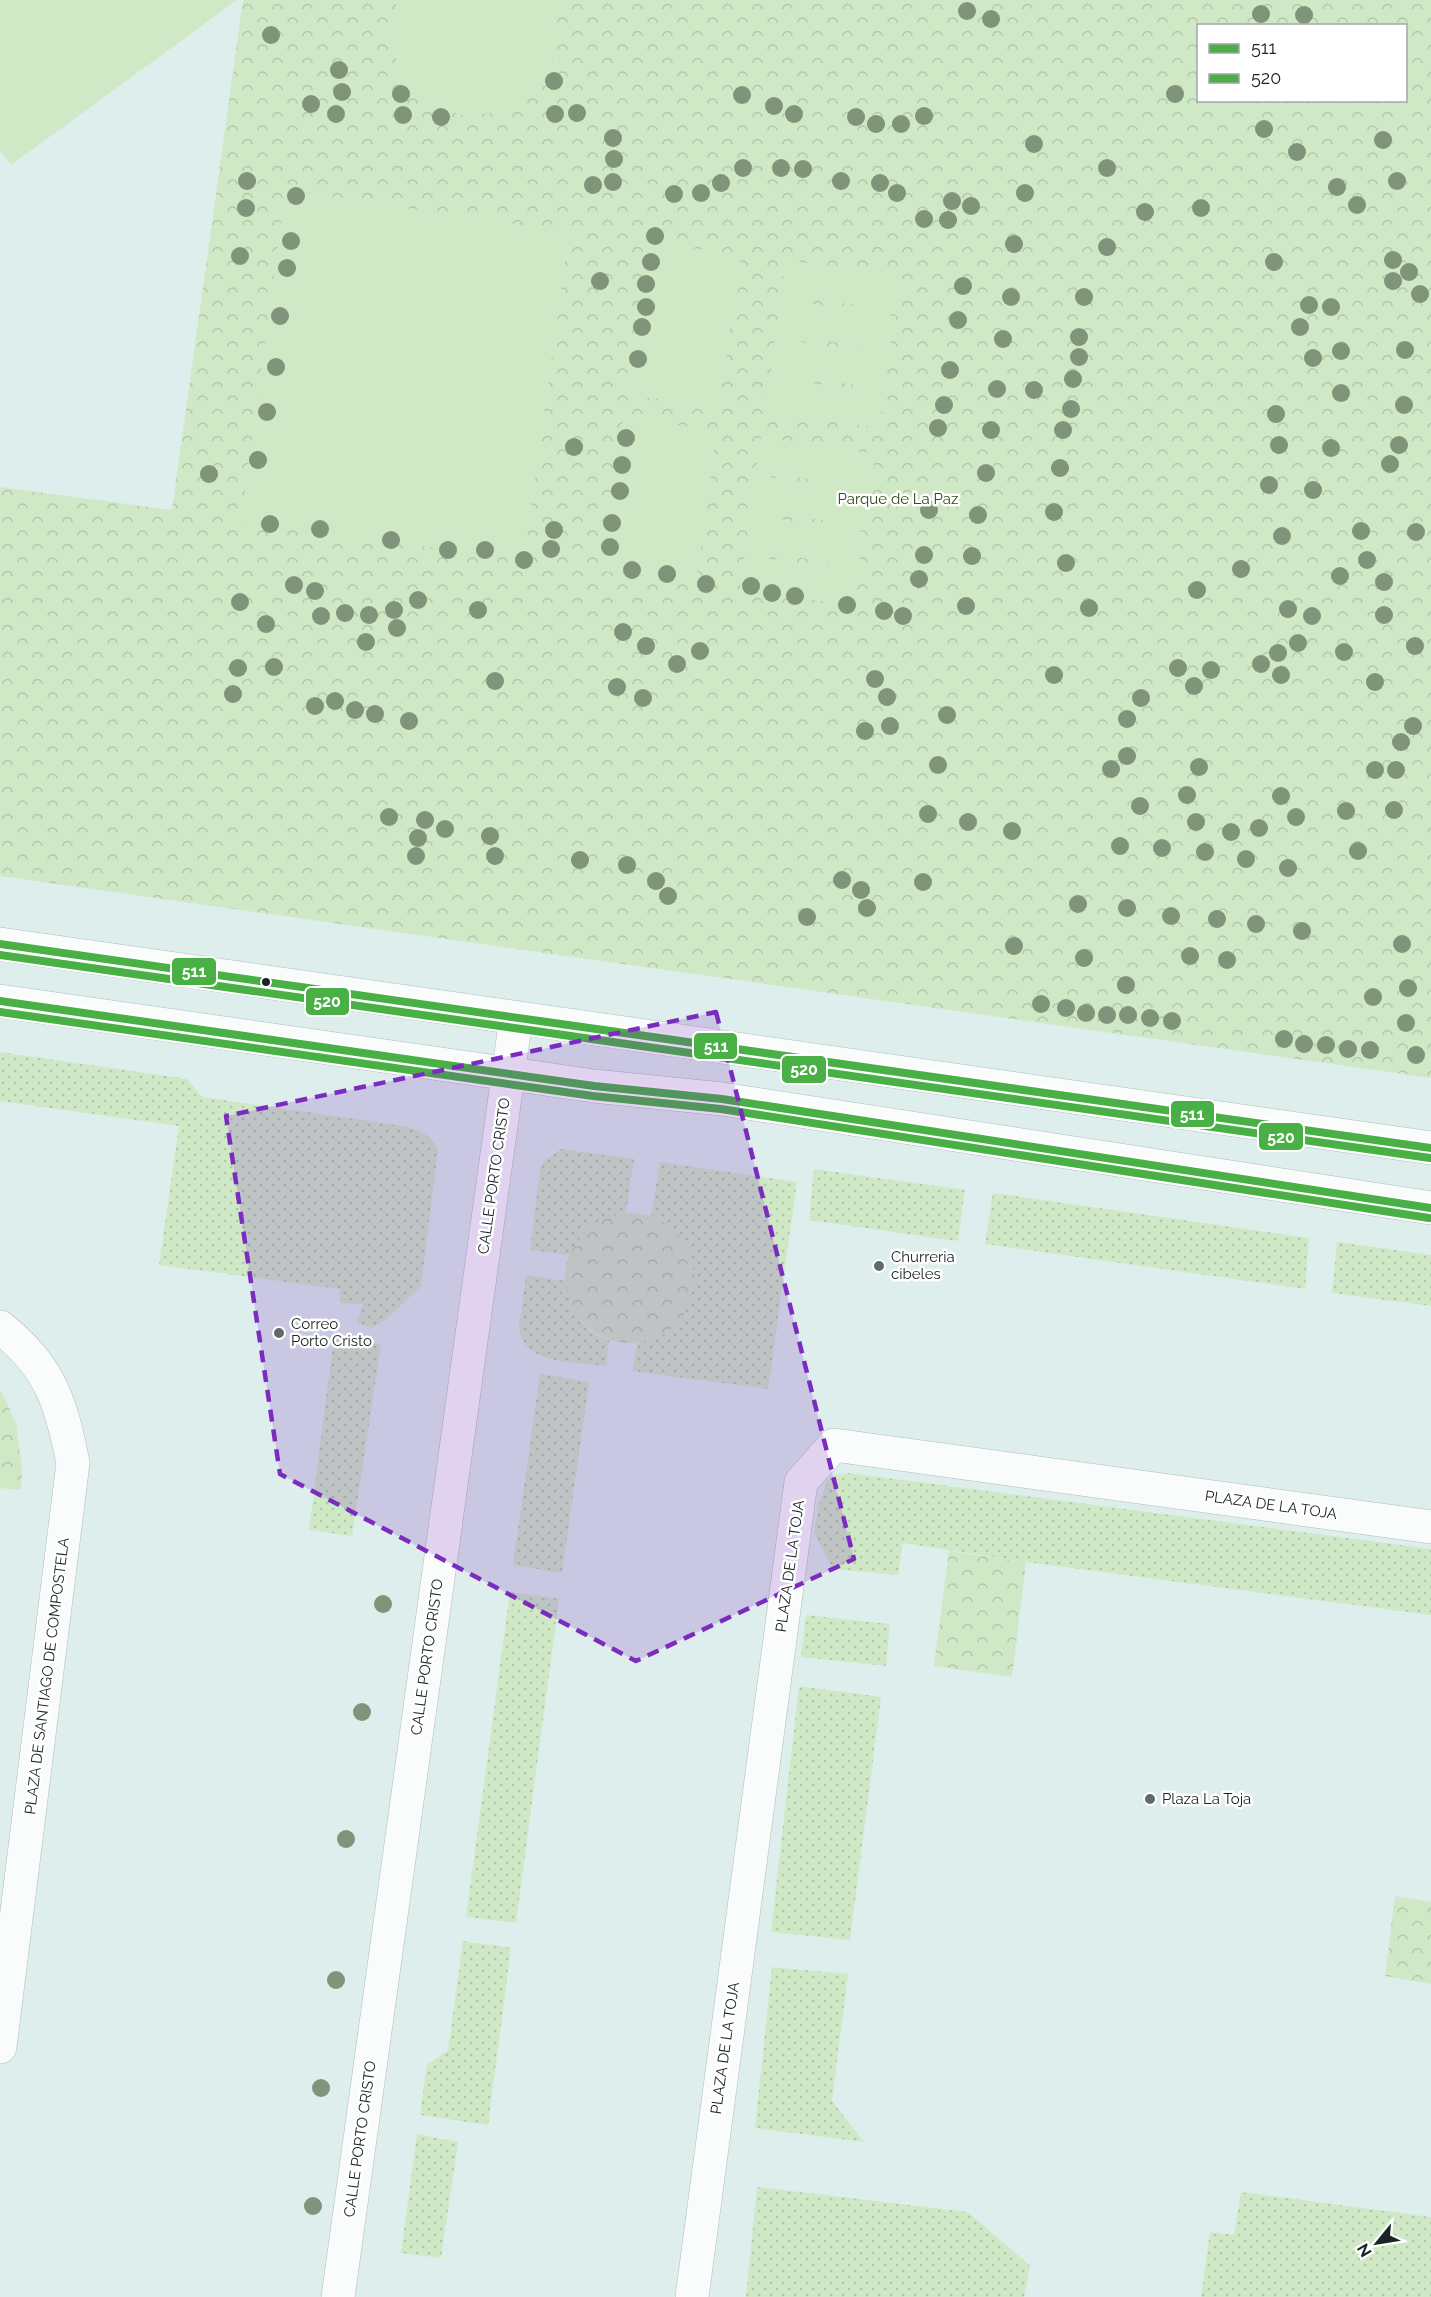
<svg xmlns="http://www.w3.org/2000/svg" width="1431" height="2297" font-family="Raleway,sans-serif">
  <defs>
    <pattern id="forest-crowns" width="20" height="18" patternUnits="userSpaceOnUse" patternTransform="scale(1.5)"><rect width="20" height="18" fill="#cfe9c6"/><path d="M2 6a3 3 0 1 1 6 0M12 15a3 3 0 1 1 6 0" fill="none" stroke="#b1c8aa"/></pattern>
    <pattern id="garden-dots" width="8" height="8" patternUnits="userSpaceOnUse" patternTransform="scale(1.5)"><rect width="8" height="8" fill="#cfe9c6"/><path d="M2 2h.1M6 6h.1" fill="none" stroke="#b1c8aa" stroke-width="1.8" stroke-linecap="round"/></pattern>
  </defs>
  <rect width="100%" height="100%" fill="#deeeed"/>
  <g fill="url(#forest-crowns)" fill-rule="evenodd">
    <path d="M243 0H1431V1078L0 876V487L172 510ZM1198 26H1406V100H1198Z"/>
    <circle cx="630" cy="1278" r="65"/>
    <polygon points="0,1389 16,1423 22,1469 21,1490 0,1488"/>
    <polygon points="949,1551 1026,1562 1012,1677 934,1666"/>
    <polygon points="1395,1896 1431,1902 1431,1984 1385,1976"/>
  </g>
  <g fill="url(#garden-dots)">
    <path d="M0 1052 187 1079 202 1097 409 1127C424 1132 431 1136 438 1150L421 1286 388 1318 372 1328 357 1323 363 1304 340 1303V1289L159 1265 179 1126 0 1101Z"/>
    <path d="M561 1149 634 1159 626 1213C596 1218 583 1228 570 1255L530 1250 540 1169 544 1161Z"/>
    <path d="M660 1162 797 1182 768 1389 633 1371 637 1342C692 1340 712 1266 675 1231 669 1224 660 1221 651 1217Z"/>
    <polygon points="814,1169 965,1190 958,1241 809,1220"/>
    <polygon points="993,1193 1309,1238 1305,1289 985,1244"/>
    <polygon points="1337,1242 1431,1255 1431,1306 1332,1293"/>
    <path d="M526 1275 565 1281C570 1308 581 1333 609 1340L606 1366C577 1362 523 1365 519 1328Z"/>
    <polygon points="334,1338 381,1344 352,1536 309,1530"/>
    <polygon points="540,1374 589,1382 562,1573 513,1565"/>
    <polygon points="849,1473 1431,1549 1431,1615 1026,1562 903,1543 898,1575 833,1569 814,1533 819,1504 827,1481 835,1475"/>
    <polygon points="510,1592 559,1599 516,1923 466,1917"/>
    <polygon points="806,1615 890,1624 886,1666 801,1657"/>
    <polygon points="799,1686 881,1697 850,1940 771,1932"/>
    <polygon points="463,1941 511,1948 488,2125 420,2115 427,2065 448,2050"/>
    <polygon points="772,1967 848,1974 832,2101 864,2142 755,2128"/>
    <polygon points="417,2134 458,2142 441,2258 401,2253"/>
    <polygon points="757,2187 968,2212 1030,2266 1024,2297 746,2297"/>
    <polygon points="1241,2192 1431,2217 1431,2297 1201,2297 1210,2232 1234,2235"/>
  </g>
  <g fill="#cfe9c6">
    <polygon points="0,0 237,0 11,165 0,150"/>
    <polygon points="397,0 550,0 556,13 557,53 537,89 504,112 464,116 426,101 399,71 390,32"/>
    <polygon points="286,190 569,232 524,560 241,521"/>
    <polygon points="647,242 741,255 719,406 625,395"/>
    <polygon points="786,260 901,277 895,311 781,294"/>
    <polygon points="780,299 896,316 889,350 776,334"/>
    <polygon points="775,338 890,356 884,389 771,373"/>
    <polygon points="770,377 885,394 879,428 766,412"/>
    <polygon points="623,417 717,431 696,581 601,571"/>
    <polygon points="761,437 876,454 870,488 756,471"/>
    <polygon points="755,475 870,493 864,526 750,510"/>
    <polygon points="750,515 865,532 859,566 745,550"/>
    <polygon points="745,555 860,572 854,606 740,589"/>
  </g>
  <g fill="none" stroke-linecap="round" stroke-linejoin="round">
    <g stroke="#b0bcbc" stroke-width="34">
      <g id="minor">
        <polyline points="0,944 1431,1148"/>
        <polyline points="0,1001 594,1086 722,1099 1431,1208"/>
        <path d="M0 1327C50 1366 61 1402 73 1463L0 2047"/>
        <polyline points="338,2297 516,1018"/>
        <polyline points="692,2297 801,1482 834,1445 1431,1527"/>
      </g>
    </g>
    <use href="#minor" stroke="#fafcfc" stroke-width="33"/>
    <g stroke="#fff" stroke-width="12">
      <g id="bus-1">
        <polyline points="0,944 1431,1148"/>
        <polyline points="0,1001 594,1086 722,1099 1431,1208"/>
      </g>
    </g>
    <g stroke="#fff" stroke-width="12">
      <g id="bus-2">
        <polyline points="0,955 1430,1158"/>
        <polyline points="0,1012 593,1096 721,1109 1429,1218"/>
      </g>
    </g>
    <use href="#bus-1" stroke="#48b045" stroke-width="8"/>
    <use href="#bus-2" stroke="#48b045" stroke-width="8"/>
  </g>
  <g fill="#7f9478">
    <circle cx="967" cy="11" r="9"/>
    <circle cx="1261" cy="14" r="9"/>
    <circle cx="1304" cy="15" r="9"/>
    <circle cx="991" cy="19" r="9"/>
    <circle cx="271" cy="35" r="9"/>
    <circle cx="339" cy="70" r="9"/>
    <circle cx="554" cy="81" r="9"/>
    <circle cx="342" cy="92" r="9"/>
    <circle cx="401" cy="94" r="9"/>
    <circle cx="1175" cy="94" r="9"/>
    <circle cx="742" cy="95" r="9"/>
    <circle cx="311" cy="104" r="9"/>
    <circle cx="774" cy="106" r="9"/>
    <circle cx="577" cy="113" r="9"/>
    <circle cx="336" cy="114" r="9"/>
    <circle cx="555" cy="114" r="9"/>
    <circle cx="794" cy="114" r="9"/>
    <circle cx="403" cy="115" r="9"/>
    <circle cx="924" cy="116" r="9"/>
    <circle cx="441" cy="117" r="9"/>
    <circle cx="856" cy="117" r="9"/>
    <circle cx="876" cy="124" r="9"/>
    <circle cx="901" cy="124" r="9"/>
    <circle cx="1264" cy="129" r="9"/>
    <circle cx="613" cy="138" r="9"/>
    <circle cx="1383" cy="140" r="9"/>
    <circle cx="1034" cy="144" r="9"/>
    <circle cx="1297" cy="152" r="9"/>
    <circle cx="614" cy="159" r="9"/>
    <circle cx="743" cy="168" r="9"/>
    <circle cx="781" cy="168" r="9"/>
    <circle cx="1107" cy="168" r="9"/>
    <circle cx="803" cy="169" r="9"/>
    <circle cx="247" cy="181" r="9"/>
    <circle cx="841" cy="181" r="9"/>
    <circle cx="1397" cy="181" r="9"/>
    <circle cx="613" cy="182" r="9"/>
    <circle cx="721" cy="183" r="9"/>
    <circle cx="880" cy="183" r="9"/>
    <circle cx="593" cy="185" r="9"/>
    <circle cx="1337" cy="187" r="9"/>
    <circle cx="701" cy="193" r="9"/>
    <circle cx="897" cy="193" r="9"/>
    <circle cx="1025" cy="193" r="9"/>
    <circle cx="674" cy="194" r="9"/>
    <circle cx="296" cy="196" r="9"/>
    <circle cx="952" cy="201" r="9"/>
    <circle cx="1357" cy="205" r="9"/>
    <circle cx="971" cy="206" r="9"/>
    <circle cx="246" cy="208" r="9"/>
    <circle cx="1201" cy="208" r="9"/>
    <circle cx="1145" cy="212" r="9"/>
    <circle cx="924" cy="219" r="9"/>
    <circle cx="948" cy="220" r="9"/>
    <circle cx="655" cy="236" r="9"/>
    <circle cx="291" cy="241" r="9"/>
    <circle cx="1014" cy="244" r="9"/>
    <circle cx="1107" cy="247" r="9"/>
    <circle cx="240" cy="256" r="9"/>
    <circle cx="1393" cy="260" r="9"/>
    <circle cx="651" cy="262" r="9"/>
    <circle cx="1274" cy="262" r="9"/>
    <circle cx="287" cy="268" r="9"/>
    <circle cx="1409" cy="272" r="9"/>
    <circle cx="600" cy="281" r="9"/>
    <circle cx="1393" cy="281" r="9"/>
    <circle cx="646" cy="284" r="9"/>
    <circle cx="963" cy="286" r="9"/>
    <circle cx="1420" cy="294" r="9"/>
    <circle cx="1011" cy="297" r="9"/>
    <circle cx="1084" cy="297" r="9"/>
    <circle cx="1309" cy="305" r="9"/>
    <circle cx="646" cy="307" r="9"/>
    <circle cx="1331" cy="307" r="9"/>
    <circle cx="280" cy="316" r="9"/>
    <circle cx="958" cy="320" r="9"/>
    <circle cx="642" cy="327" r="9"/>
    <circle cx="1300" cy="327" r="9"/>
    <circle cx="1079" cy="337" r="9"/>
    <circle cx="1003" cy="339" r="9"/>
    <circle cx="1405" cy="350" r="9"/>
    <circle cx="1341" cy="351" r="9"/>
    <circle cx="1079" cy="357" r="9"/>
    <circle cx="1313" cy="358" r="9"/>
    <circle cx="638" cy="359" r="9"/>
    <circle cx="276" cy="367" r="9"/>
    <circle cx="950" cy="370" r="9"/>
    <circle cx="1073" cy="379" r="9"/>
    <circle cx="997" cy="389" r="9"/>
    <circle cx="1034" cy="390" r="9"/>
    <circle cx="1341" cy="393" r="9"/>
    <circle cx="944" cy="405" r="9"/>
    <circle cx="1404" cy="405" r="9"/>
    <circle cx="1071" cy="409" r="9"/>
    <circle cx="267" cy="412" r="9"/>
    <circle cx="1276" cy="414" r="9"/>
    <circle cx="938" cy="428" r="9"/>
    <circle cx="991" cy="430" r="9"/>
    <circle cx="1063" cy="430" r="9"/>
    <circle cx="626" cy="438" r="9"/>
    <circle cx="1279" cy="445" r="9"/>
    <circle cx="1399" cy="445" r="9"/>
    <circle cx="574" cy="447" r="9"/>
    <circle cx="1331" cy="448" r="9"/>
    <circle cx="258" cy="460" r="9"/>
    <circle cx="1390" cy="464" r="9"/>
    <circle cx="622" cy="465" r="9"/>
    <circle cx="1060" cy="468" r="9"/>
    <circle cx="986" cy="473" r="9"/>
    <circle cx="209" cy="474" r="9"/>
    <circle cx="1269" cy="485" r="9"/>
    <circle cx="1313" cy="490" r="9"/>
    <circle cx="620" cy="491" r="9"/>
    <circle cx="929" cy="510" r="9"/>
    <circle cx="1054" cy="512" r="9"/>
    <circle cx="978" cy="515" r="9"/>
    <circle cx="612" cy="523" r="9"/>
    <circle cx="270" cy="524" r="9"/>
    <circle cx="320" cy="529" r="9"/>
    <circle cx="554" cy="530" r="9"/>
    <circle cx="1361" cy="531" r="9"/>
    <circle cx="1416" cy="532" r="9"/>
    <circle cx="1282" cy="536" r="9"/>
    <circle cx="391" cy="540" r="9"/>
    <circle cx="610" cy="547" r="9"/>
    <circle cx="551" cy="549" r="9"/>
    <circle cx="448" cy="550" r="9"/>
    <circle cx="485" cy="550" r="9"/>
    <circle cx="924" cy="555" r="9"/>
    <circle cx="972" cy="556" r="9"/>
    <circle cx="524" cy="560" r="9"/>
    <circle cx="1367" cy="560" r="9"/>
    <circle cx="1066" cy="563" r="9"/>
    <circle cx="1241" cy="569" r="9"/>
    <circle cx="632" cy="570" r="9"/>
    <circle cx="667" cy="574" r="9"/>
    <circle cx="1340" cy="576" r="9"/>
    <circle cx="919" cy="579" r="9"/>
    <circle cx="1384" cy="582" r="9"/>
    <circle cx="706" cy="584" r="9"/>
    <circle cx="294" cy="585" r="9"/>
    <circle cx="751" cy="586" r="9"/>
    <circle cx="1197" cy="590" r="9"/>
    <circle cx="315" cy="591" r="9"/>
    <circle cx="772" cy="593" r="9"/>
    <circle cx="795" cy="596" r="9"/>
    <circle cx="418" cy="600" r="9"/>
    <circle cx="240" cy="602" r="9"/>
    <circle cx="847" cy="605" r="9"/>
    <circle cx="966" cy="606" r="9"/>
    <circle cx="1089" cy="608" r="9"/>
    <circle cx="1288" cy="609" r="9"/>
    <circle cx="394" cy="610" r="9"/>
    <circle cx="478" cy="610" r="9"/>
    <circle cx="884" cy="611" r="9"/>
    <circle cx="345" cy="613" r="9"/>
    <circle cx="369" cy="615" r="9"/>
    <circle cx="1384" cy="615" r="9"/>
    <circle cx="321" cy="616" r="9"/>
    <circle cx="903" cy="616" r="9"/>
    <circle cx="1312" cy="616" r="9"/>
    <circle cx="266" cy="624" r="9"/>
    <circle cx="397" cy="628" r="9"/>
    <circle cx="623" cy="632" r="9"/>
    <circle cx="366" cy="642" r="9"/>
    <circle cx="1298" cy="643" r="9"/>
    <circle cx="646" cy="646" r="9"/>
    <circle cx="1415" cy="646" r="9"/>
    <circle cx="700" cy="651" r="9"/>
    <circle cx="1344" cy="652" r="9"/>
    <circle cx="1278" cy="653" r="9"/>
    <circle cx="677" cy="664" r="9"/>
    <circle cx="1261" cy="664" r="9"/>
    <circle cx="274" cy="667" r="9"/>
    <circle cx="238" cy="668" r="9"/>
    <circle cx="1178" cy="668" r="9"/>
    <circle cx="1211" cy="670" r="9"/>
    <circle cx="1054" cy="675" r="9"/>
    <circle cx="1281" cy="675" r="9"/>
    <circle cx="875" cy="679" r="9"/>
    <circle cx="495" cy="681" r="9"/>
    <circle cx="1375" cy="682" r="9"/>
    <circle cx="1194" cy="686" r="9"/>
    <circle cx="617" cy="687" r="9"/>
    <circle cx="233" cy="694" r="9"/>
    <circle cx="887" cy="697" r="9"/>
    <circle cx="643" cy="698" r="9"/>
    <circle cx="1141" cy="698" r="9"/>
    <circle cx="335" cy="701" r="9"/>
    <circle cx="315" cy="706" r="9"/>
    <circle cx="355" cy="710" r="9"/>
    <circle cx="375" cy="714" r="9"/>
    <circle cx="947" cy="715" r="9"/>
    <circle cx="1127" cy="719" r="9"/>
    <circle cx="409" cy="721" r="9"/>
    <circle cx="890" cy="726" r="9"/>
    <circle cx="1413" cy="726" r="9"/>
    <circle cx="865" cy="731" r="9"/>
    <circle cx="1401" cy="742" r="9"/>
    <circle cx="1127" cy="756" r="9"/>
    <circle cx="938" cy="765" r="9"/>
    <circle cx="1199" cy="767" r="9"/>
    <circle cx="1111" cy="769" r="9"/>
    <circle cx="1375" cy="770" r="9"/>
    <circle cx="1396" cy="770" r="9"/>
    <circle cx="1187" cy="795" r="9"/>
    <circle cx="1281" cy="796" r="9"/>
    <circle cx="1140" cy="806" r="9"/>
    <circle cx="1394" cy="810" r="9"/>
    <circle cx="1346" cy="811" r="9"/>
    <circle cx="928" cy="814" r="9"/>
    <circle cx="389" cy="817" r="9"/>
    <circle cx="1296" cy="817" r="9"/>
    <circle cx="425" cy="820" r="9"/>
    <circle cx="968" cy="822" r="9"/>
    <circle cx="1196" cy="822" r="9"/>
    <circle cx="1259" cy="828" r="9"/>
    <circle cx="445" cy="829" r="9"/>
    <circle cx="1012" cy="831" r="9"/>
    <circle cx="1231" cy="832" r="9"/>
    <circle cx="490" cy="836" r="9"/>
    <circle cx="418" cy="838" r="9"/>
    <circle cx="1120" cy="846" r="9"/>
    <circle cx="1162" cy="848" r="9"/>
    <circle cx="1358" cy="851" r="9"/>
    <circle cx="1205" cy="852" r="9"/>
    <circle cx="416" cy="856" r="9"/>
    <circle cx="495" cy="856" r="9"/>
    <circle cx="1246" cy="859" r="9"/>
    <circle cx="580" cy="860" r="9"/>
    <circle cx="627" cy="865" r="9"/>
    <circle cx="1288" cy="868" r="9"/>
    <circle cx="842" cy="880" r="9"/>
    <circle cx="656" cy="881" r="9"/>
    <circle cx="923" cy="882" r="9"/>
    <circle cx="861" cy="890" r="9"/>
    <circle cx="668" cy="896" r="9"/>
    <circle cx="1078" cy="904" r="9"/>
    <circle cx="867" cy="908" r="9"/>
    <circle cx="1127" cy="908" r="9"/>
    <circle cx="1171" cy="916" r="9"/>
    <circle cx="807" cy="917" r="9"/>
    <circle cx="1217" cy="919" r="9"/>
    <circle cx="1256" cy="924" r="9"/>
    <circle cx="1302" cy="931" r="9"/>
    <circle cx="1402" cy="944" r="9"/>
    <circle cx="1014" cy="946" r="9"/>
    <circle cx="1190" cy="956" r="9"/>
    <circle cx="1084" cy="958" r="9"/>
    <circle cx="1227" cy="960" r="9"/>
    <circle cx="1126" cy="985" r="9"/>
    <circle cx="1408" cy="988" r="9"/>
    <circle cx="1373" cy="997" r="9"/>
    <circle cx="1041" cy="1004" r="9"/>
    <circle cx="1066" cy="1008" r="9"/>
    <circle cx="1086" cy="1013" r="9"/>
    <circle cx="1107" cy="1015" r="9"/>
    <circle cx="1128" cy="1015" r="9"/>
    <circle cx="1150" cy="1018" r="9"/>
    <circle cx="1172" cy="1021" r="9"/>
    <circle cx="1406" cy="1023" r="9"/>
    <circle cx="1284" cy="1039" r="9"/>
    <circle cx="1304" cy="1044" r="9"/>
    <circle cx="1326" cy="1045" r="9"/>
    <circle cx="1348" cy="1049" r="9"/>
    <circle cx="1370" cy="1050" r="9"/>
    <circle cx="1416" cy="1055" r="9"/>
    <circle cx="383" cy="1604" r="9"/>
    <circle cx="362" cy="1712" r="9"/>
    <circle cx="346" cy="1839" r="9"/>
    <circle cx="336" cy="1980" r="9"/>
    <circle cx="321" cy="2088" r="9"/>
    <circle cx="313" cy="2206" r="9"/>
  </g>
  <path fill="#7b2cbf" fill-opacity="0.2" stroke="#7b2cbf" stroke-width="4.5" stroke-dasharray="12 8" stroke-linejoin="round" d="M716 1012 854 1559 636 1661 280 1474 226 1116Z"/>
  <circle fill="#1a2424" stroke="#fff" stroke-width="2" cx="266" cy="982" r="5"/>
  <g fill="#5f6b6a" stroke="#fff" stroke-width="2">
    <circle cx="879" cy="1266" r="6"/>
    <circle cx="279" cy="1333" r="6"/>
    <circle cx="1150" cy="1799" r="6"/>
  </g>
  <g text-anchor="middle" stroke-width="5" stroke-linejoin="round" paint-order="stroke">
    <g font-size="15" fill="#314a18" stroke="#fff">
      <text x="898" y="504">Parque de La Paz</text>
    </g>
    <g font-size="15" fill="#1a2424" stroke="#fff">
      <text transform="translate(494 1176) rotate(-82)" y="5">CALLE PORTO CRISTO</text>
      <text transform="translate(1271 1505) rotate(8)" y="5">PLAZA DE LA TOJA</text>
      <text transform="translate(790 1566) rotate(-82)" y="5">PLAZA DE LA TOJA</text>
      <text transform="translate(427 1657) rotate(-82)" y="5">CALLE PORTO CRISTO</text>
      <text transform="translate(47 1676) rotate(-83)" y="5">PLAZA DE SANTIAGO DE COMPOSTELA</text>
      <text transform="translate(725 2048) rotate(-82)" y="5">PLAZA DE LA TOJA</text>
      <text transform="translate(360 2139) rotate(-82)" y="5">CALLE PORTO CRISTO</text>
    </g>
    <g font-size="15" fill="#1a2424" stroke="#fff" text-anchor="start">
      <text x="891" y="1262">Churreria<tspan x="891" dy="17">cibeles</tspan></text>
      <text x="291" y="1329">Correo<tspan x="291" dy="17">Porto Cristo</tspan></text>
      <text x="1162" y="1804">Plaza La Toja</text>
    </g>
  </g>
  <g stroke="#fff" stroke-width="2">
    <rect x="171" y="957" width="46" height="29" rx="6" fill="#48b045"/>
    <rect x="305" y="987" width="45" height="29" rx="6" fill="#48b045"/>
    <rect x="693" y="1032" width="45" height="28" rx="6" fill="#48b045"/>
    <rect x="781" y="1055" width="46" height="29" rx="6" fill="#48b045"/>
    <rect x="1170" y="1100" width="45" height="28" rx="6" fill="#48b045"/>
    <rect x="1258" y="1122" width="46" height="29" rx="6" fill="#48b045"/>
  </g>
  <g font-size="16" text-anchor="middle" font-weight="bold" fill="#fff">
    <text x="194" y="977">511</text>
    <text x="327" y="1007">520</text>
    <text x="716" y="1052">511</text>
    <text x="804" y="1075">520</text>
    <text x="1192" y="1120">511</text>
    <text x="1281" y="1143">520</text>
  </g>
  <rect x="1197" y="24" width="210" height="78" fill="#ffffff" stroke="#a3a7a7" stroke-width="1.5"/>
  <rect x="1209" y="44" width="30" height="9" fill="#48b045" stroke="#a3a7a7" stroke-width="1.5"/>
  <text x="1251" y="54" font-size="18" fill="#1a2424">511</text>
  <rect x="1209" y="74" width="30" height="9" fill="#48b045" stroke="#a3a7a7" stroke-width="1.5"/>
  <text x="1251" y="84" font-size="18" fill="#1a2424">520</text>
  <g transform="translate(1377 2243) rotate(240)" stroke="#ffffff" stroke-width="4.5" paint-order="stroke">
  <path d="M0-4.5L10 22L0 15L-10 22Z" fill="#1a2424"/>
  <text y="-9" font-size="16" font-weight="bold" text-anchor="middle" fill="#1a2424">N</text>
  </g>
</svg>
